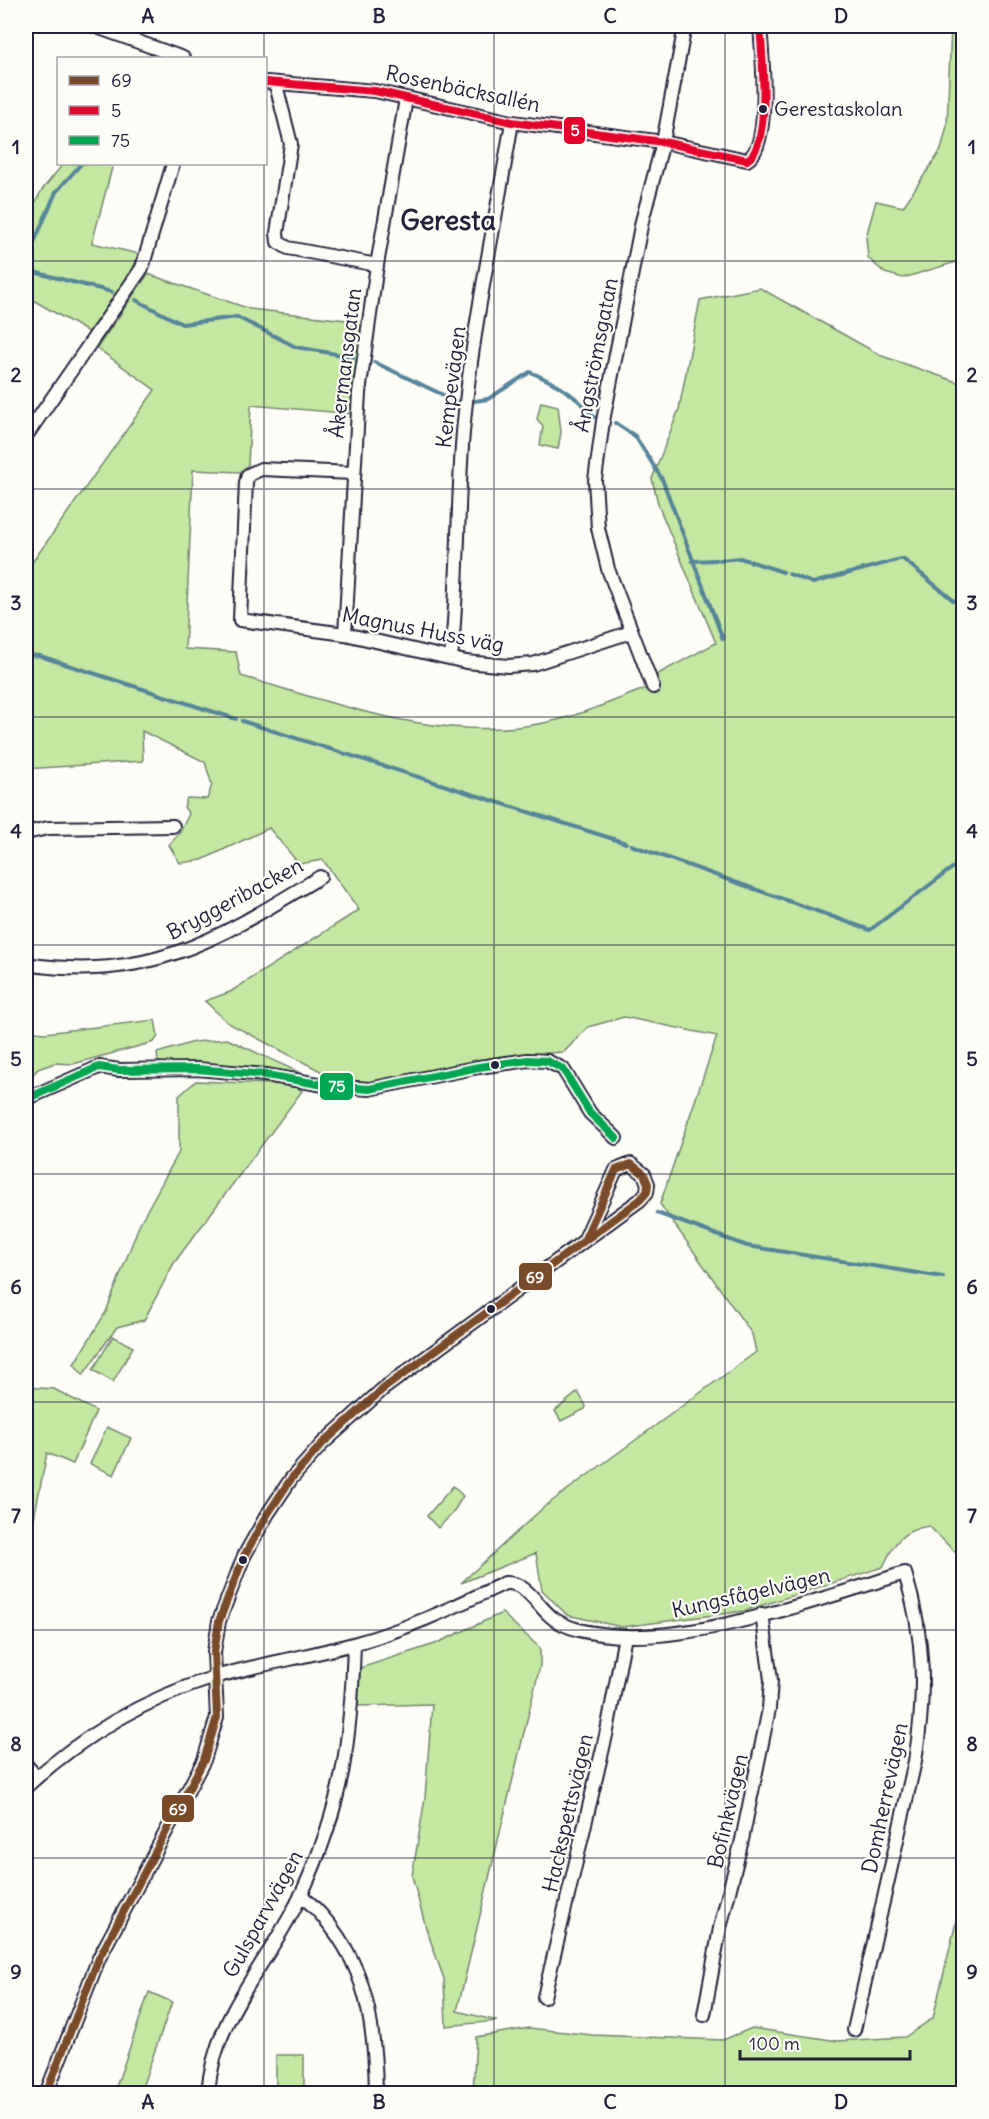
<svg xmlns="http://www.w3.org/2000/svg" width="989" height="2119" font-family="Delius,sans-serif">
  <rect width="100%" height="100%" fill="#fdfcf7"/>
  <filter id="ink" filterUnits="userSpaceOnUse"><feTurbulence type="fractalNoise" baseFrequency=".0167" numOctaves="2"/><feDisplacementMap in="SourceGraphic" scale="12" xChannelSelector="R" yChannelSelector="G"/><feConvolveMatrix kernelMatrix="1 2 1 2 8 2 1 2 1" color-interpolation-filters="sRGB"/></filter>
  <g filter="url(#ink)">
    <g fill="#c4e7a1" stroke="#73846e" stroke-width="1.5">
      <polygon points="951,26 963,26 963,260 903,278 885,273 868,258 866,237 876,201 903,207 941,150 947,126"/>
      <polygon points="63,164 113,164 92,243 139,254 123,286 88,332 26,296 26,220 42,190"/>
      <path d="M148 274 250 309 363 322 354 414 251 405 248 465 241 472 193 470 185 649 236 652 241 676C340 705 452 747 557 720 587 713 617 699 647 688L656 675 716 643 659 507 652 479 679 409 700 300 760 288 882 356 963 384V1560L929 1526C901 1530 894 1543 883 1567L744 1611 622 1627 567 1615 542 1590 536 1553 461 1583 544 1507 756 1352 752 1334 660 1204 717 1036 624 1017 588 1027 564 1052 501 1056 388 1081 360 1083 332 1077 228 1023 205 1001 230 992 359 910 323 860 299 864 269 828 202 860 180 863 169 845 180 832 189 814 184 807 187 798 207 799 212 785 205 762 142 731 143 761 26 769V571L155 390 97 348Z"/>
      <polygon points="541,402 558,406 561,432 558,449 540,445 543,426 537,419"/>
      <polygon points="155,1020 158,1036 154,1042 73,1064 55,1063 38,1069 26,1082 26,1031 45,1033"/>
      <polygon points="227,1039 309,1077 158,1062 157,1053 194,1042"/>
      <polygon points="196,1081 294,1085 302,1091 174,1263 144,1320 117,1327 83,1375 74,1364 106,1312 140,1223 179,1152 179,1096"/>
      <polygon points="113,1336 133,1347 113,1382 93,1370"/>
      <polygon points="26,1387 54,1389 96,1411 73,1464 47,1453 26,1558"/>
      <polygon points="578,1392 586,1406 585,1409 561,1421 555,1411"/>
      <polygon points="107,1427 131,1438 114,1475 90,1464"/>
      <polygon points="453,1486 463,1496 452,1514 438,1528 427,1516"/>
      <polygon points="502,1613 540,1648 540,1666 457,2011 497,2021 446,2026 444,1979 426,1928 412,1876 425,1798 432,1704 358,1706 360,1668 435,1644"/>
      <polygon points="963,1893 963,2093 473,2093 476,2037 529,2028 592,2035 723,2040 752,2028 838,2041 905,2037 933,2018"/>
      <polygon points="149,1992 172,2002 140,2093 114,2093"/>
      <rect x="276" y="2055" width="28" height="38"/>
    </g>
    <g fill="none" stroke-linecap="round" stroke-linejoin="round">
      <g stroke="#57859a" stroke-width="4">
        <polyline points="26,261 56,192 81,164"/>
        <polyline points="26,270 112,292"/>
        <polyline points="136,300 182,324 237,317 296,347 353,357"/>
        <polyline points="374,362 458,402"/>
        <path d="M475 401 488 399 530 372C556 383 576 395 594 417"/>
        <polyline points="615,423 635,436 662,479 723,639"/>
        <polyline points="900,559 903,559 964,609"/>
        <polyline points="720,560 740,558 783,572"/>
        <polyline points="692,561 716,560"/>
        <polyline points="789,574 813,583 897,560"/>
        <polyline points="26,655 40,656 236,719"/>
        <polyline points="242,721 626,843"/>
        <polyline points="631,845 870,930 964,859"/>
        <polyline points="657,1213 747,1246 943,1277"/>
      </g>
      <g stroke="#22223b" stroke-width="16">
        <g id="minor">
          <polyline points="94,26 183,58"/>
          <path d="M266 82 375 91 512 122 663 142 747 160C772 146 762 52 760 26"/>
          <polyline points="276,85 291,144 277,233 278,242 288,248 377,265"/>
          <polyline points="26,436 142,268 173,164"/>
          <polyline points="353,473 261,469 248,475 246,482 240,620 345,634 466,662 508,666 533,664 631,632"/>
          <polyline points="345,634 359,393 377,265 406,99"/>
          <path d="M451 658C459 583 457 507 463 432 472 328 495 225 512 122"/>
          <polyline points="653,687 608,569 598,528 595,480 603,421 642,221 663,142 685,26"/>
          <polyline points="26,833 48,828 173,826"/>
          <path d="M26 964C150 983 218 939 320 877"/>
          <polyline points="26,1099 99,1067 119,1070 197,1069 266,1075 330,1086 369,1089 479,1067 528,1060 547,1061 563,1069 590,1113 616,1138"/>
          <polyline points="26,1765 37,1777"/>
          <path d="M26 1787C79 1738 143 1700 212 1678 258 1664 307 1657 353 1644 406 1630 456 1606 505 1583 527 1581 538 1608 554 1619 569 1629 585 1632 602 1634 686 1647 823 1598 905 1573 925 1639 926 1693 915 1761L854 2030"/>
          <path d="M301 1895C364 1949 375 2015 376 2094"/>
          <polyline points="544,1997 607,1731 625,1636"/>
          <polyline points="704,2015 720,1928 742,1840 769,1709 771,1680 762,1614"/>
          <polyline points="46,2094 99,1958 204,1760 217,1717 214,1652 219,1621 244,1556 267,1515 291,1479 322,1444 383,1389 584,1241 616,1170 631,1164 644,1174 648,1184 647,1192 640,1200 584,1241"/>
          <path d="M208 2094C213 2015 271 1961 302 1893 343 1804 351 1740 354 1644"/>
        </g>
      </g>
      <use href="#minor" stroke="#fdfcf7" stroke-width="12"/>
      <g stroke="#fdfcf7" stroke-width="12">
        <polyline id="bus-1" points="46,2094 99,1958 204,1760 217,1717 214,1652 219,1621 244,1556 267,1515 291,1479 322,1444 383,1389 584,1241 616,1170 631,1164 644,1174 648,1184 647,1192 640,1200 584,1241"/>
      </g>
      <g stroke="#fdfcf7" stroke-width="12">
        <path id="bus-2" d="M266 82 375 91 512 122 663 142 747 160C772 146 762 52 760 26"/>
      </g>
      <g stroke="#fdfcf7" stroke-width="12">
        <polyline id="bus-3" points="26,1099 99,1067 119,1070 197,1069 266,1075 330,1086 369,1089 479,1067 528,1060 547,1061 563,1069 590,1113 616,1138"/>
      </g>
      <use href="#bus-1" stroke="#7a4b2a" stroke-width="8"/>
      <use href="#bus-2" stroke="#e4002b" stroke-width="8"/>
      <use href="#bus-3" stroke="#00a651" stroke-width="8"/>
    </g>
  </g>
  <path fill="none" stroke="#22223b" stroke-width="1.5" stroke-opacity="0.55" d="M264 26V58M494 26V2094M725 26V2094M264 164V2094M26 261H964M26 489H964M26 717H964M26 945H964M26 1174H964M26 1402H964M26 1630H964M26 1858H964"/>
  <g fill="#22223b" stroke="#fdfcf7" stroke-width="2">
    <circle cx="763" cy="109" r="5"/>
    <circle cx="495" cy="1065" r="5"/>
    <circle cx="491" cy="1309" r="5"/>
    <circle cx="243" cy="1560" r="5"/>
  </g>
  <g text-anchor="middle" stroke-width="4.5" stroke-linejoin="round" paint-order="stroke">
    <g font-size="20" fill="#22223b" stroke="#fdfcf7" text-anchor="start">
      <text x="774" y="116">Gerestaskolan</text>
    </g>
    <g font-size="21" fill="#22223b" stroke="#fdfcf7">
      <text transform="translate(463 89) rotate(12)" y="7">Rosenbäcksallén</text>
      <text transform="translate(596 355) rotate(-79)" y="7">Ångströmsgatan</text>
      <text transform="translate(345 363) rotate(-83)" y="7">Åkermansgatan</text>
      <text transform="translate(451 387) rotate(-83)" y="7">Kempevägen</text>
      <text transform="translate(423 630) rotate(11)" y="7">Magnus Huss väg</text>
      <text transform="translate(235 899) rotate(-28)" y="7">Bryggeribacken</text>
      <text transform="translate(751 1593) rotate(-13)" y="7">Kungsfågelvägen</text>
      <text transform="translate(885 1798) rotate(-78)" y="7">Domherrevägen</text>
      <text transform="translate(728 1811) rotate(-77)" y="7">Bofinkvägen</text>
      <text transform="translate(568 1813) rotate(-77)" y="7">Hackspettsvägen</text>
      <text transform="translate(263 1914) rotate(-61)" y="7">Gulsparvvägen</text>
    </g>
    <g font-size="27" font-weight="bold" fill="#22223b" stroke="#fdfcf7">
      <text x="448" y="230">Geresta</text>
    </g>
  </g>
  <g stroke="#fdfcf7" stroke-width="2">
    <rect x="563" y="116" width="23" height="29" rx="6" fill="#e4002b"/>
    <rect x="319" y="1072" width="35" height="29" rx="6" fill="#00a651"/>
    <rect x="518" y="1262" width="35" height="29" rx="6" fill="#7a4b2a"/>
    <rect x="161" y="1794" width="34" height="29" rx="6" fill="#7a4b2a"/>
  </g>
  <g font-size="16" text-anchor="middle" font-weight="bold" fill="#fff">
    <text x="575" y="136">5</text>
    <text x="337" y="1092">75</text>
    <text x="535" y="1283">69</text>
    <text x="178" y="1815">69</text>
  </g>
  <rect width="989" height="2119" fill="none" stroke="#fdfcf7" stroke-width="66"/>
  <rect x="57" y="57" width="210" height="108" fill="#fdfcf7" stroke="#a5a5ac" stroke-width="1.5"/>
  <rect x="69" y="76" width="30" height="9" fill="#7a4b2a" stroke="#a5a5ac" stroke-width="1.5"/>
  <text x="111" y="87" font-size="18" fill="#22223b">69</text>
  <rect x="69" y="106" width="30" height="9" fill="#e4002b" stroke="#a5a5ac" stroke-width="1.5"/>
  <text x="111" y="117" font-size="18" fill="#22223b">5</text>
  <rect x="69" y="136" width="30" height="9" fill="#00a651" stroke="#a5a5ac" stroke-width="1.5"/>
  <text x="111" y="147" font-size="18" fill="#22223b">75</text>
  <path d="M740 2050v9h170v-9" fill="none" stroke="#22223b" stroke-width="3"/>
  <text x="749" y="2050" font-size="18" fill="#22223b" stroke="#fdfcf7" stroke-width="4.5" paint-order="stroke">100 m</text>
  <rect x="33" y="33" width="923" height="2053" fill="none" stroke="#22223b" stroke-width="2"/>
  <g font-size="20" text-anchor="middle" font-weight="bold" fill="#22223b">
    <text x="148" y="23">A</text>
    <text x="379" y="23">B</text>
    <text x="610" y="23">C</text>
    <text x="841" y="23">D</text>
    <text x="16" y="154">1</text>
    <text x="972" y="154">1</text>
    <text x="16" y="382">2</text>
    <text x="972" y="382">2</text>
    <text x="16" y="610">3</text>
    <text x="972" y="610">3</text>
    <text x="16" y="838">4</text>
    <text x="972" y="838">4</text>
    <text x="16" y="1066">5</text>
    <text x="972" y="1066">5</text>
    <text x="16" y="1294">6</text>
    <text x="972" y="1294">6</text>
    <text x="16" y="1523">7</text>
    <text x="972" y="1523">7</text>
    <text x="16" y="1751">8</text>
    <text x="972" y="1751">8</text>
    <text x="16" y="1979">9</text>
    <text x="972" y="1979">9</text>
    <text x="148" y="2109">A</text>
    <text x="379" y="2109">B</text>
    <text x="610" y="2109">C</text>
    <text x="841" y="2109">D</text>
  </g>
</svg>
